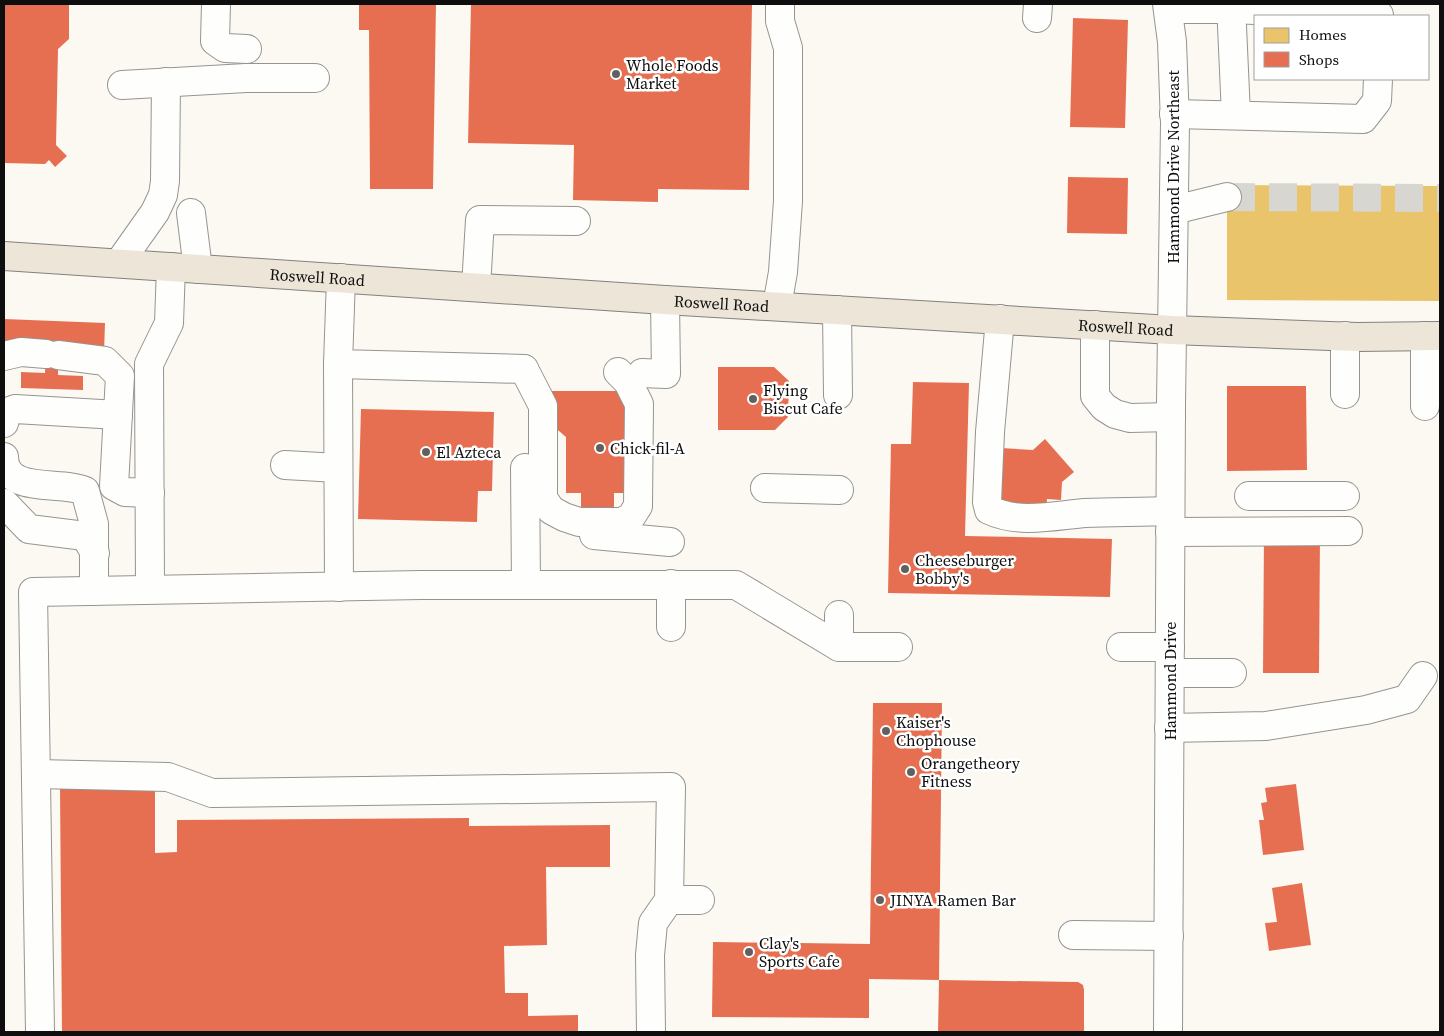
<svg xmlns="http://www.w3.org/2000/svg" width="1444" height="1036" font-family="'Source Serif 4',serif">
  <rect width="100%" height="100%" fill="#fbf9f2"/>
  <polygon fill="#e9c46a" points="1227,185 1440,186 1440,301 1227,300"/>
  <g fill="#e76f51">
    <polygon points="4,4 69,4 69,39 58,49 56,145 67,156 55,167 49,160 45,164 4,163"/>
    <polygon points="359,4 436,4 433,189 370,189 369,30 359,30"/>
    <polygon points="471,4 752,4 749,190 658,189 658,202 573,200 574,145 468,143"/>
    <polygon points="1073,18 1128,20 1125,128 1070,127"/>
    <polygon points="1068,177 1128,178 1127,234 1067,233"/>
    <polygon points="4,319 105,323 104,353 58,352 58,375 83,376 83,390 21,388 21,372 45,373 46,344 4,344"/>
    <polygon points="718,367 774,367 789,381 788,417 775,430 718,430"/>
    <polygon points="913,382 969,383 965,536 1112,539 1110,597 888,593 891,444 911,444"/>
    <polygon points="1227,386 1306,386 1307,470 1227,471"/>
    <polygon points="552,391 627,391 627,493 614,493 614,510 581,510 581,493 566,493 566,437 552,425"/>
    <polygon points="361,409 494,412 492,491 478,491 477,522 358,519"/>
    <polygon points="1045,439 1074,472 1062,482 1061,500 1047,499 1046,510 1000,508 1001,448 1033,450"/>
    <polygon points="1264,534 1320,535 1319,673 1263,673"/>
    <polygon points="873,703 942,703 939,980 869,979 869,1018 712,1017 713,942 870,944"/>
    <polygon points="1296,784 1304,850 1263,855 1259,820 1264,820 1261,803 1267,802 1265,788"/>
    <polygon points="60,788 155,788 155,853 177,852 177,820 469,818 469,826 610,825 610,867 546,867 547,945 504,946 505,993 528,993 528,1016 578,1015 578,1032 62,1032"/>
    <polygon points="1302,883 1311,945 1269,951 1265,923 1277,922 1272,888"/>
    <polygon points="939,980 1078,982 1083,985 1084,990 1084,1032 938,1032"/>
  </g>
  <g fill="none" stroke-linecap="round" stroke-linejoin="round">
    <polyline stroke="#d7d6d0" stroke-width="28" stroke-dasharray="28 14" stroke-linecap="butt" points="1227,197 1440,198"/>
    <g stroke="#959491" stroke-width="30">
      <g id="minor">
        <polyline points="216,4 215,41 225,48 247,49"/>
        <polyline points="1167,4 1172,42 1175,123 1171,404 1168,1032"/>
        <polyline points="1231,4 1236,115"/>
        <polyline points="1168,9 1231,9 1379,15"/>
        <polyline points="1037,18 1038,4"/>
        <polyline points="122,85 246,78 315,78"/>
        <polyline points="1174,114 1363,119 1377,101 1378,79"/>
        <polyline points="1174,210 1227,197"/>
        <polyline points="191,213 198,269"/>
        <polyline points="119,263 155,212 163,195 165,181 166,82"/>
        <polyline points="341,278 338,364 524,369"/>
        <polyline points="476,287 480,220 576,221"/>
        <polyline points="777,306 783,272 788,201 788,48 780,21 780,4"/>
        <polyline points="837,310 838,395"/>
        <path d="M1000 319 990 432 987 502 989 510C1019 524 1053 516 1085 513 1113 512 1142 512 1170 511"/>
        <polyline points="1095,325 1095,396 1104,407 1115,414 1130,418 1171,417"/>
        <polyline points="1345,336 1345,394"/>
        <polyline points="1425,336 1425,406"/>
        <polyline points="58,355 105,361 120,376 114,486 125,492 150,493"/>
        <polyline points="4,356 21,352 46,354"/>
        <polyline points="338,364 339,587"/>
        <polyline points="524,369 543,406 543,498 551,510 564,517 579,522 622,522 631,517 638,506 639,404 628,382 618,372"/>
        <polyline points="642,373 666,374 665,300"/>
        <polyline points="4,423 7,412 15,409 118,415"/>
        <path d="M4 457C5 495 61 480 85 491L94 524V591"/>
        <polyline points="285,465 338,468"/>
        <polyline points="525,468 526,585"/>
        <polyline points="765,488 839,490"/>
        <polyline points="1249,496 1345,496"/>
        <polyline points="4,503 29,529 85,536 95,553"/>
        <polyline points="1170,532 1348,531"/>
        <polyline points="594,535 670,542"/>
        <polyline points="671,584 671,627"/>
        <polyline points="150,589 149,364 169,323 171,267"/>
        <polyline points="839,615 839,647"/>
        <polyline points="1121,647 1170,647"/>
        <polyline points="1170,673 1232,673"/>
        <polyline points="1169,728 1266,726 1366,710 1407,699 1423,676"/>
        <polyline points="37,774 168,777 212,793 671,787 669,900 700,900"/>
        <polyline points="1073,935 1169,936"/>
        <polyline points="40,1032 33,592 421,585 736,585 839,647 898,647"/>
        <polyline points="651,1032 650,955 653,923 669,900"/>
      </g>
    </g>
    <g stroke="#82817e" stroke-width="30">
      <g id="major">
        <path id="s1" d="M4 256 665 300 1172 330 1357 337 1440 336"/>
      </g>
    </g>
    <use href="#minor" stroke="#fefefd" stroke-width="28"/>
    <use href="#major" stroke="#ede5d8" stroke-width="28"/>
  </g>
  <g fill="#61605e" stroke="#fff" stroke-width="2">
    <circle cx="616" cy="74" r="5"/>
    <circle cx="753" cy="399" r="5"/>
    <circle cx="600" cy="448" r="5"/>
    <circle cx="426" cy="452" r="5"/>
    <circle cx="905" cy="569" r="5"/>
    <circle cx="886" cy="731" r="5"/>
    <circle cx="911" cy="772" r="5"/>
    <circle cx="880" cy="900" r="5"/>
    <circle cx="749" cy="952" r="5"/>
  </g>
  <g text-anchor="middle" stroke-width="5" stroke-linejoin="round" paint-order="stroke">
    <g font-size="16" fill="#0e0e0e" stroke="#fff" text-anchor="start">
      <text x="626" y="71">Whole Foods<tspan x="626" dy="18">Market</tspan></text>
      <text x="763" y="396">Flying<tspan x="763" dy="18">Biscut Cafe</tspan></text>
      <text x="610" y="454">Chick-fil-A</text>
      <text x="436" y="458">El Azteca</text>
      <text x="915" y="566">Cheeseburger<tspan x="915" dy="18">Bobby's</tspan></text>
      <text x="896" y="728">Kaiser's<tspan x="896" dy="18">Chophouse</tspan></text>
      <text x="921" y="769">Orangetheory<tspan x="921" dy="18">Fitness</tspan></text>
      <text x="890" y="906">JINYA Ramen Bar</text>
      <text x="759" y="949">Clay's<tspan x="759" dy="18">Sports Cafe</tspan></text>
    </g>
    <g font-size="16" fill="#0e0e0e" stroke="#fff">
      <text transform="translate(1173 167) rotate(-90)" y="6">Hammond Drive Northeast</text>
      <text dy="6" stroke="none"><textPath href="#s1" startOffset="314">Roswell Road</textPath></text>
      <text dy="6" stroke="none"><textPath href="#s1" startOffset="719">Roswell Road</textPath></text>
      <text dy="6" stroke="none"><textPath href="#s1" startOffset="1124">Roswell Road</textPath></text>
      <text transform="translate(1170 681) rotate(-90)" y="6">Hammond Drive</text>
    </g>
  </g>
  <rect width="1444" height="1036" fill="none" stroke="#0e0e0e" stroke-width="10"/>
  <rect x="1254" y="15" width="175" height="65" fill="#ffffff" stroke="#9f9f9f"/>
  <rect x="1264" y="28" width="25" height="15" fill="#e9c46a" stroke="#9f9f9f"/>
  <text x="1299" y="40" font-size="15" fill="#0e0e0e">Homes</text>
  <rect x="1264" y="52" width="25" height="15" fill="#e76f51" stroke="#9f9f9f"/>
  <text x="1299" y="65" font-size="15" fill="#0e0e0e">Shops</text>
</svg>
